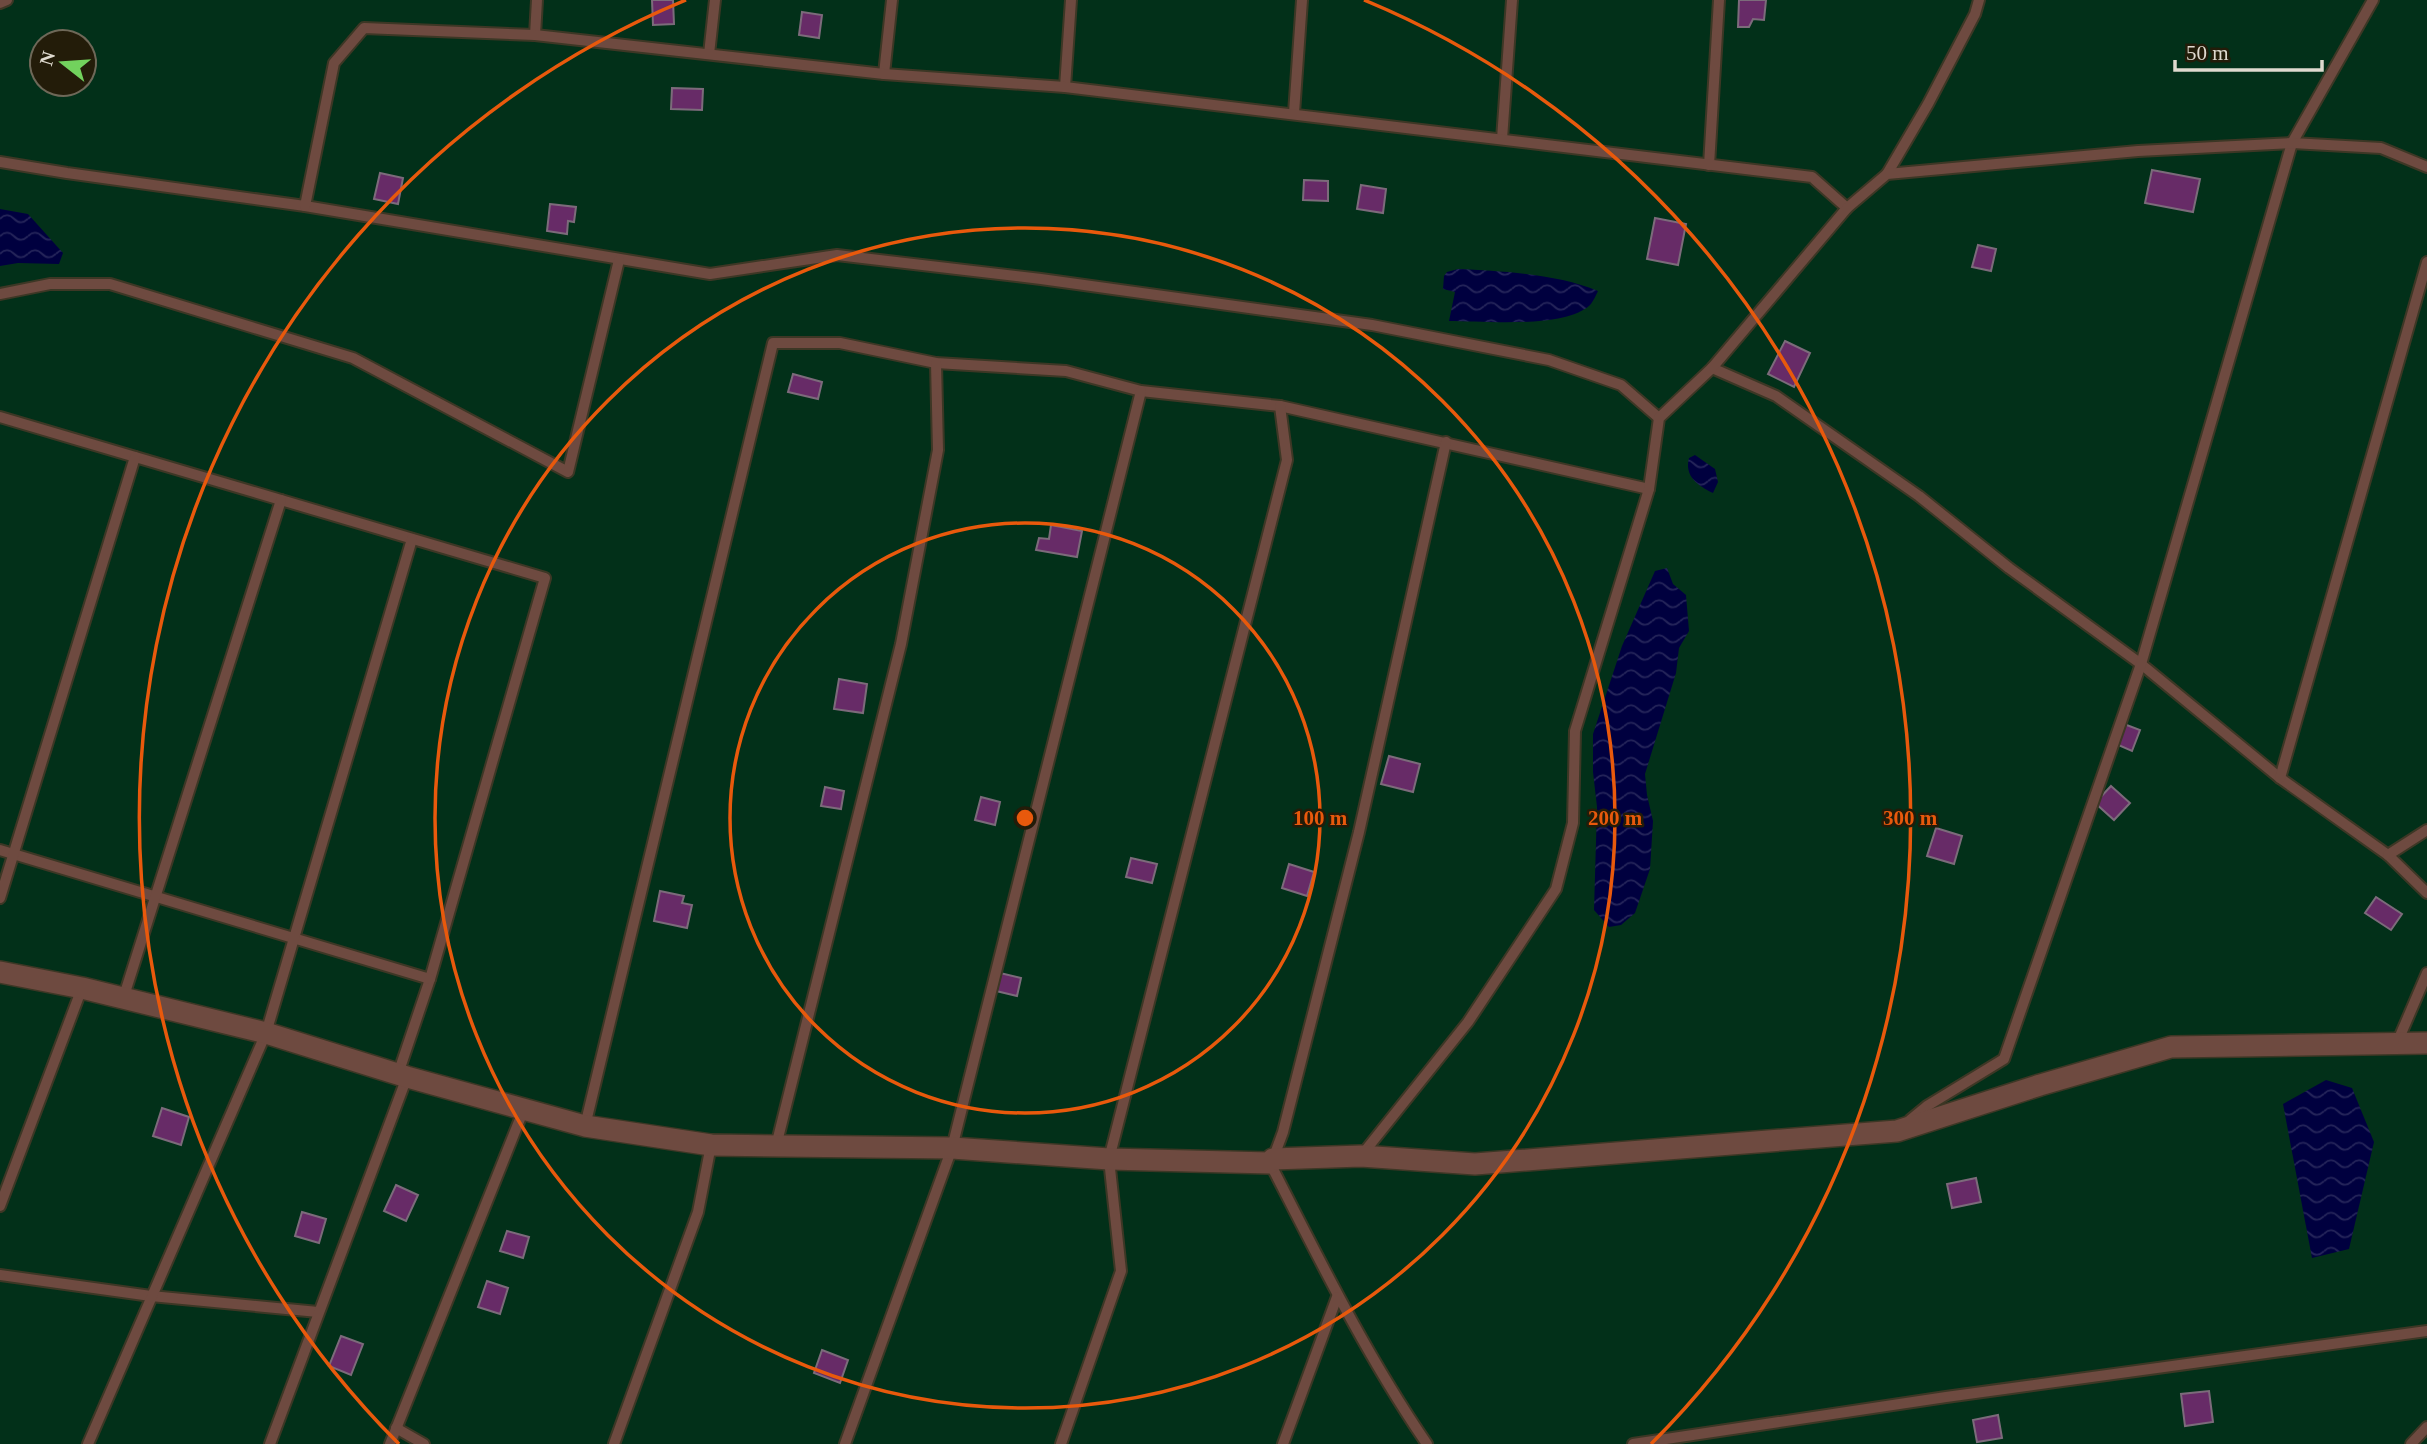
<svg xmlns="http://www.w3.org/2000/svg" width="2427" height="1444" font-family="'Times New Roman',serif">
  <defs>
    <pattern id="water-waves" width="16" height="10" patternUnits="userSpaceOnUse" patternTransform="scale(1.75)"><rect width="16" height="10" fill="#00003f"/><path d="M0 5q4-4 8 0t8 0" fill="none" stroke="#25255a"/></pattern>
  </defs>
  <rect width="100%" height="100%" fill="#231c09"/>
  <path fill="#023019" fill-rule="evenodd" d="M0 0H2427V1444H0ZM42 42H84V84H42Z"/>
  <g fill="url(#water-waves)">
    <polygon points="0,209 28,214 63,253 59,264 18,263 0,266"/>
    <path d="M1458 269C1502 271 1558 274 1598 291 1596 295 1593 302 1590 305 1565 329 1483 321 1449 321L1455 292 1443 289 1444 276 1447 272Z"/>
    <path d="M1695 455 1715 469 1718 482 1713 493C1698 486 1684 476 1689 458Z"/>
    <polygon points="1667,568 1673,584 1686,595 1689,631 1679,648 1676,673 1645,774 1647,795 1653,821 1650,869 1635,913 1621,925 1609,927 1594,910 1597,807 1593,772 1593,734 1622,646 1655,571"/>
    <polygon points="2326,1080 2352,1088 2374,1142 2349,1249 2312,1258 2283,1104"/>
  </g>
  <g fill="#672b67" stroke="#7c6b7b" stroke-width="2">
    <polygon points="652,0 673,0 674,24 653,25"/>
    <polygon points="1739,0 1766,0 1764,20 1753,19 1749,27 1738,27"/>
    <polygon points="802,12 822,15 819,38 799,35"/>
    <polygon points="672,88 703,89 702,110 671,109"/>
    <polygon points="2152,170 2200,179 2193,212 2145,203"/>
    <polygon points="380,173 403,178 398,204 374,199"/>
    <polygon points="1304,180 1328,181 1328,201 1303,200"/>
    <polygon points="1361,185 1386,189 1383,213 1357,209"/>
    <polygon points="550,204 576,207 574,222 568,221 567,234 547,231"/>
    <polygon points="1655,218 1686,224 1678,265 1647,259"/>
    <polygon points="1978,245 1996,249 1991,271 1972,267"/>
    <polygon points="1785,341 1810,353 1794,387 1768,374"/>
    <polygon points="793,374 822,382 818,399 788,392"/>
    <polygon points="1051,525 1082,531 1077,557 1036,550 1039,538 1049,539"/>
    <polygon points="839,679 867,684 863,713 834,709"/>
    <polygon points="2124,724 2140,730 2132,751 2116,744"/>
    <polygon points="1389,756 1420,764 1413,792 1381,784"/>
    <polygon points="2111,786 2130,803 2114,820 2095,803"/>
    <polygon points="825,787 844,791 841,809 821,806"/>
    <polygon points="981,797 1000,802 995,825 975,820"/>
    <polygon points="1936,828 1962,836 1954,864 1927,856"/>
    <polygon points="1131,858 1157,864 1152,883 1126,877"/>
    <polygon points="1289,864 1314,872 1307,896 1282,888"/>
    <polygon points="660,891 684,896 682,903 692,905 687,928 654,921"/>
    <polygon points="2376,897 2402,914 2391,930 2365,913"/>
    <polygon points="1000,973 1021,978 1017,996 996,991"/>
    <polygon points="162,1108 189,1117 181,1145 153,1136"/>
    <polygon points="1976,1178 1981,1202 1952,1208 1947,1184"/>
    <polygon points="396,1185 418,1195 406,1221 384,1211"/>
    <polygon points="302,1212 326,1219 319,1243 295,1236"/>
    <polygon points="507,1231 529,1237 523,1258 500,1251"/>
    <polygon points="487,1281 508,1288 500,1314 478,1307"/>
    <polygon points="341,1336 363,1344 351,1375 329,1366"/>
    <polygon points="822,1350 848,1360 840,1383 814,1373"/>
    <polygon points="2209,1391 2213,1422 2185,1426 2181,1394"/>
    <polygon points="1998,1415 2002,1438 1977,1442 1973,1420"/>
  </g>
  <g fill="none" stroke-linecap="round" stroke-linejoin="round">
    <g stroke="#3d3725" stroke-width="14">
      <g id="lane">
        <polyline points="0,3 7,0"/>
        <polyline points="535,35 537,0"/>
        <polyline points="709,54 715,0"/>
        <polyline points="884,74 892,0"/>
        <polyline points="1065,87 1071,0"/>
        <polyline points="1294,113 1302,0"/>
        <polyline points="1502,139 1512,0"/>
        <polyline points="0,162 67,173 305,206 710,274 837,255 1041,279 1372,325 1549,360 1621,385 1659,418"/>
        <polyline points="1709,165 1719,0"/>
        <polyline points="1887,174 1928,104 1975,14 1979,0"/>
        <polyline points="305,206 334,63 364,28 535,35 884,74 1065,87 1812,177 1847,208"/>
        <polyline points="0,294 50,284 110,284 353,358 568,472 619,260"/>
        <polyline points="1712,368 1776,396 1919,496 2009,568 2141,664 2280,778 2388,855 2427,893"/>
        <polyline points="0,417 545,578 430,979 398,1074"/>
        <polyline points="2280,778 2427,262"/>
        <polyline points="0,850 430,979"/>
        <polyline points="2388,855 2427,830"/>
        <polyline points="0,898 135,457"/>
        <polyline points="123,999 281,500"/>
        <polyline points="2397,1043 2427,973"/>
        <polyline points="1910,1120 1927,1106 2004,1059 2141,664 2292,143 2373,0"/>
        <polyline points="585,1126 773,343 840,343 936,363 1066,371 1141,391 1280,406 1649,489"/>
        <polyline points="776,1146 901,644 938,450 936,363"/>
        <polyline points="1361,1156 1468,1022 1556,889 1573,823 1575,731 1649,489 1659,418 1712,368 1847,208 1887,174 2138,151 2292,143 2381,148 2427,167"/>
        <polyline points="1273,1159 1283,1132 1359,832 1446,442"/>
        <path d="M1270 1163C1319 1259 1366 1355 1427 1444"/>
        <polyline points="0,1206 82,988"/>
        <polyline points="0,1275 151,1296 318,1312"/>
        <polyline points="396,1428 424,1444"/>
        <polyline points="88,1444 266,1033 412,539"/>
        <polyline points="270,1444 407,1077"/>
        <polyline points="390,1444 524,1109"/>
        <polyline points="614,1444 698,1212 711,1145"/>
        <polyline points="845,1444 952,1148 1141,391"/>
        <polyline points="1061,1444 1121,1271 1109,1159 1287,460 1280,406"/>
        <polyline points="1283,1444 1337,1297"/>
        <polyline points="1633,1444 1946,1397 2427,1331"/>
        <polyline points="2411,1444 2427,1427"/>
      </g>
    </g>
    <g stroke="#3d3725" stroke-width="24">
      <polyline id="street" points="0,972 82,988 266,1033 407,1077 585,1126 711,1145 952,1148 1109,1159 1270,1163 1273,1159 1361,1156 1475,1164 1897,1131 2040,1085 2171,1047 2427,1043"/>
    </g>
    <use href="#lane" stroke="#6e4a40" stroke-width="10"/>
    <use href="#street" stroke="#6e4a40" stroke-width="21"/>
  </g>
  <g fill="none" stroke="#e8590c" stroke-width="3.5">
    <circle cx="1025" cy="818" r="295"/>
    <circle cx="1025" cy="818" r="590"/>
    <path d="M399 1444A885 885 0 0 1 686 0M1364 0A885 885 0 0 1 1651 1444"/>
  </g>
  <circle cx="1025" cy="818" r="10" fill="#e8590c" stroke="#231c09" stroke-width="3.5"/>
  <g font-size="21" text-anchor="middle" font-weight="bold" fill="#e8590c" stroke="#231c09" stroke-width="5" stroke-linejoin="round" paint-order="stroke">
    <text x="1320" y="825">100 m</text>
    <text x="1615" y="825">200 m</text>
    <text x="1910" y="825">300 m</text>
  </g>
  <g transform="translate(63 63) rotate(287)"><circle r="33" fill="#231c09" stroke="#6e6858" stroke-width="2"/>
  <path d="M0-5L12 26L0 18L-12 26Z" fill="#72d25d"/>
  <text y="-10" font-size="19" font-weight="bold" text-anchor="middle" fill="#dfdacf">N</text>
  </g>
  <path d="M2175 60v10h147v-10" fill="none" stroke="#dfdacf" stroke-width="3.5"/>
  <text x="2186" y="60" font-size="21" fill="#dfdacf" stroke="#231c09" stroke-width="5" paint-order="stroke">50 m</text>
</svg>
